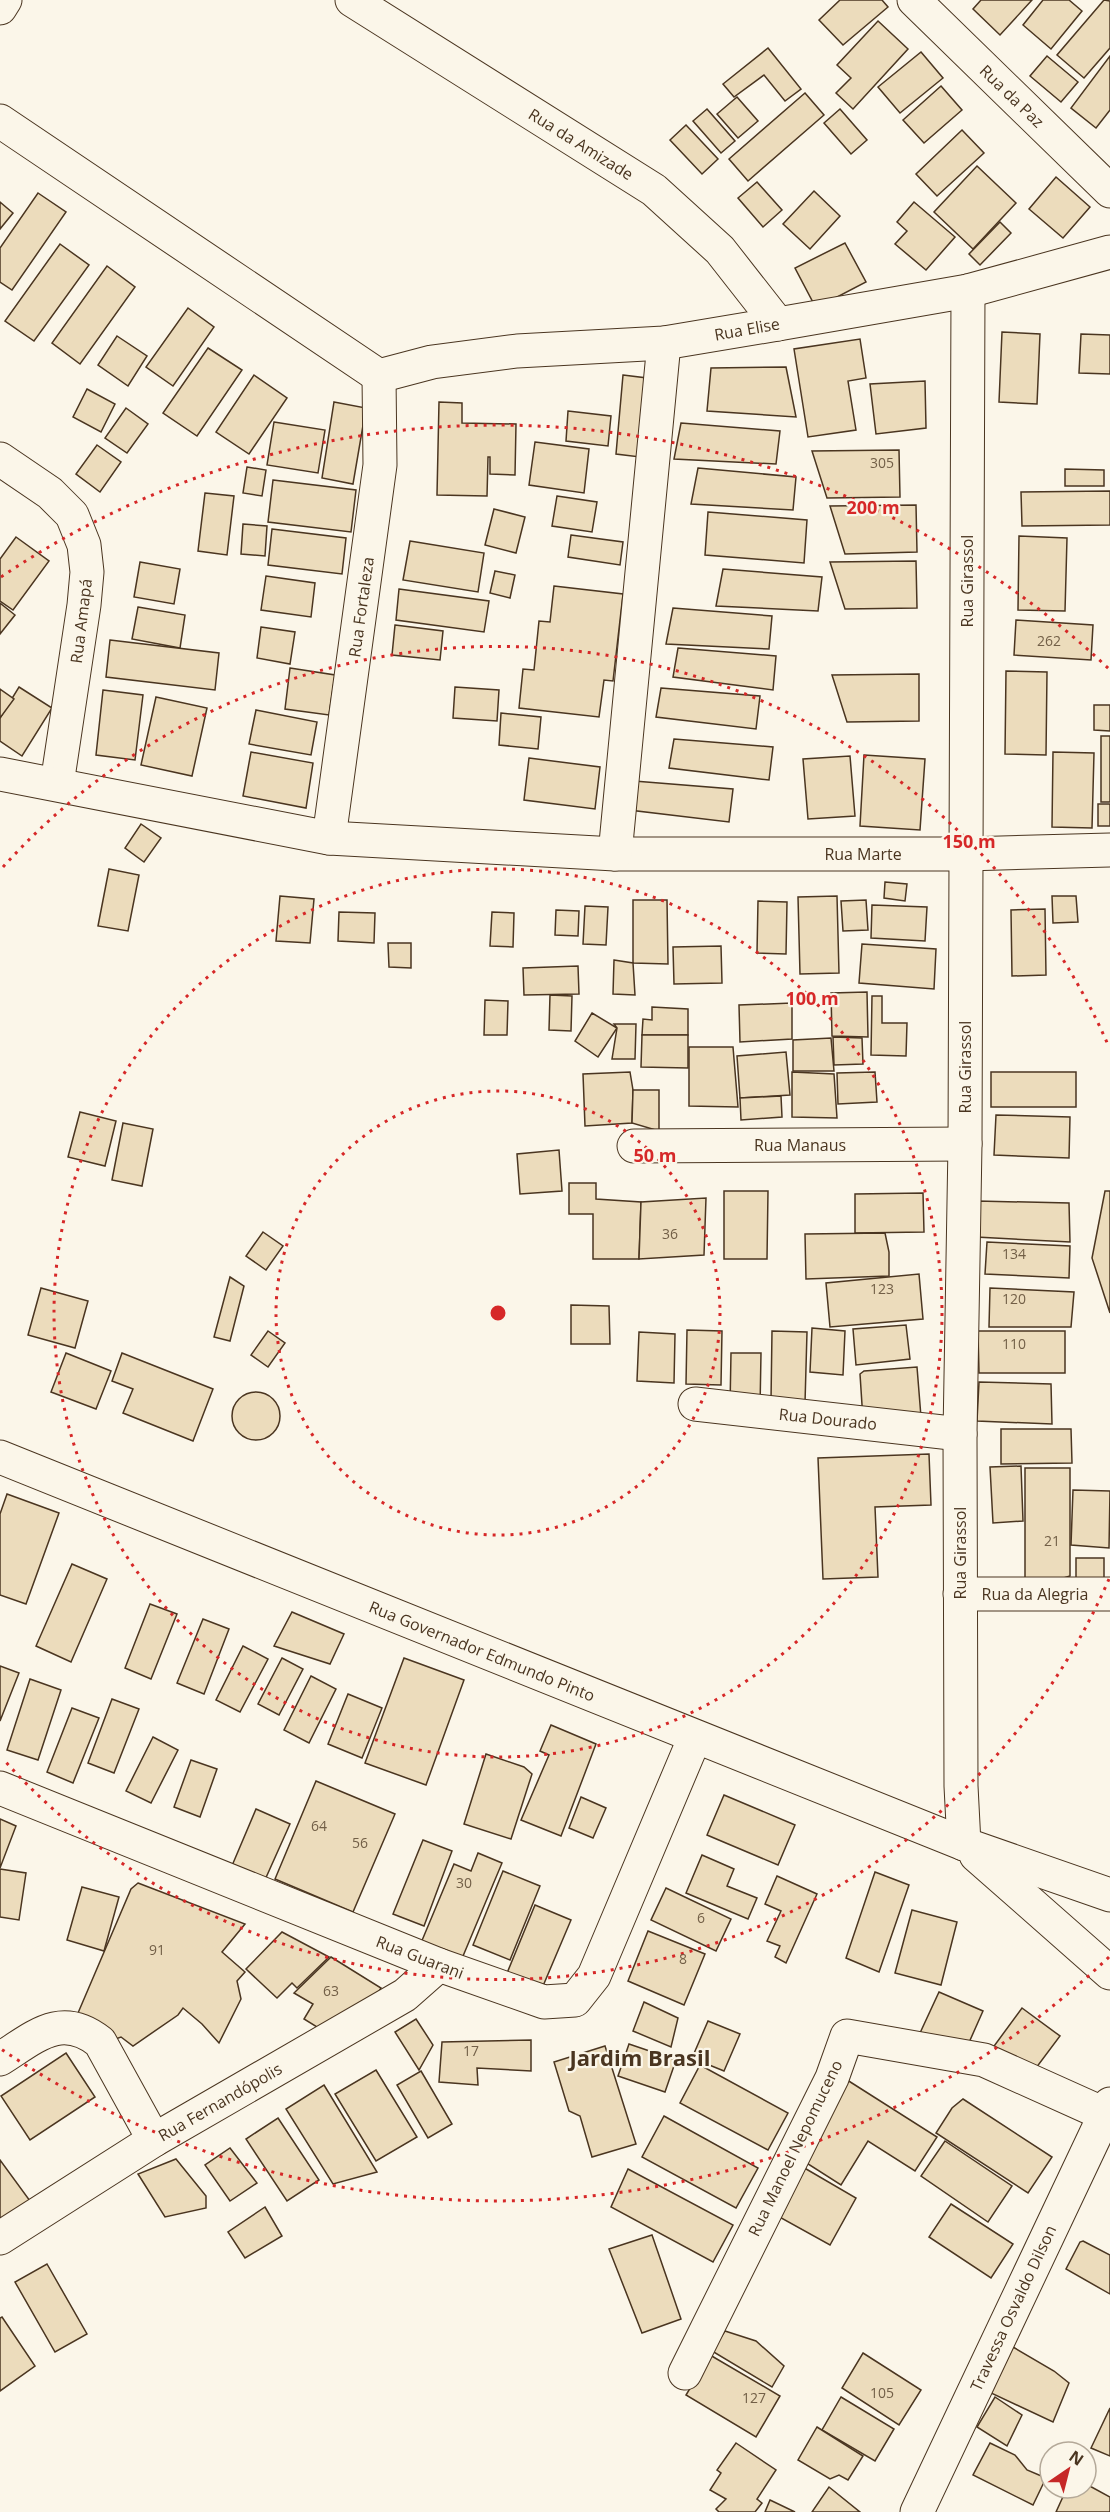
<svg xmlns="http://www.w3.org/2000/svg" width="1110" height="2512" font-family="'Open Sans',sans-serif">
  <rect width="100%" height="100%" fill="#fbf6e9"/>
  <g fill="#ecdcbc" stroke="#4a3520" stroke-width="1.5">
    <polygon points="840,0 882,0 888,7 843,45 819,20"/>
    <polygon points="981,0 1032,0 1000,35 973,9"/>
    <polygon points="1043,0 1069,0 1082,11 1051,49 1023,25"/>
    <polygon points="1104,0 1110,1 1110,48 1084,78 1057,55"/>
    <polygon points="878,21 908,49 853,109 836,93 851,78 837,65"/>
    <polygon points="768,48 801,89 785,101 764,75 734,97 723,84"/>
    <polygon points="921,52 943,78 900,113 878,87"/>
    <polygon points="1047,56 1078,82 1061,102 1030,76"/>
    <polygon points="1110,56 1110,110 1096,128 1071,108"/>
    <polygon points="941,86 962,110 924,143 903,120"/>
    <polygon points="805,93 824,115 748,181 729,159"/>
    <polygon points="737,97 758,121 738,138 717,114"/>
    <polygon points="707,109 735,141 721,153 693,121"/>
    <polygon points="840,109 867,140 851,154 824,123"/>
    <polygon points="686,125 718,159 702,174 670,140"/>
    <polygon points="962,130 984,153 937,196 916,174"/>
    <polygon points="977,166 1016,203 973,249 934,212"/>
    <polygon points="1056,177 1090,207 1063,238 1029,209"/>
    <polygon points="757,182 782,210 763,227 738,198"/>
    <polygon points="814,191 840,216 810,249 783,224"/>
    <polygon points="38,193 66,212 12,290 0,282 0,248"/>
    <polygon points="0,202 13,213 0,229"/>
    <polygon points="914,202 955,237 926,270 895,244 907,231 897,222"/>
    <polygon points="1000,222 1011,233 980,265 969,254"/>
    <polygon points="845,243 866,282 816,308 795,268"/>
    <polygon points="60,244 89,265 34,341 5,321"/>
    <polygon points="107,266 135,287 80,364 52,343"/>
    <polygon points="188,308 214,327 173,386 146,367"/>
    <polygon points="1002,332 1040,334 1037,404 999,402"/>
    <polygon points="1081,334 1110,335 1110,374 1079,373"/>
    <polygon points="117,336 147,356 128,386 98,365"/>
    <polygon points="860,339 866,378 848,381 856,430 808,437 794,349"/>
    <polygon points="208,348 242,370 197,436 163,413"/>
    <polygon points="786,367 796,417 707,411 711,368"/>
    <polygon points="254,375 287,398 249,454 216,432"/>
    <polygon points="623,375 647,378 640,457 616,454"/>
    <polygon points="925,381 926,428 876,434 870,384"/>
    <polygon points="87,389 115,404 101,432 73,417"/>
    <polygon points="334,402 366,408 353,484 322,478"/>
    <polygon points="439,402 462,403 462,423 516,424 515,475 490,474 490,457 488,457 487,496 437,495"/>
    <polygon points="126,408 148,424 127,453 105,438"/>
    <polygon points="568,411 611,416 608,446 566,441"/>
    <polygon points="274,422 325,430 318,473 267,465"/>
    <polygon points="681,423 780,431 776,464 674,459"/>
    <polygon points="535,442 589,449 584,493 529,485"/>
    <polygon points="97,445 121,462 100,492 76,474"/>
    <polygon points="899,450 900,497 827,498 812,451"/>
    <polygon points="247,467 266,470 262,496 243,493"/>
    <polygon points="698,468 796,477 793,510 691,504"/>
    <polygon points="1065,469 1104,470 1104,486 1065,486"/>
    <polygon points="273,480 356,490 351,532 268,522"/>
    <polygon points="1110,491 1110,525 1022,526 1021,492"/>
    <polygon points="205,493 234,496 227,555 198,551"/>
    <polygon points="557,496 597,502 592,532 552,526"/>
    <polygon points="916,505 917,552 845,554 830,506"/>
    <polygon points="494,509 525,517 516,553 485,545"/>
    <polygon points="708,512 807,520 804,563 705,555"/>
    <polygon points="243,524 267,526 265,556 241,554"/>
    <polygon points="272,529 346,538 342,574 268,565"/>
    <polygon points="571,535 623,542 620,565 568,557"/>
    <polygon points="1019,536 1067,538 1065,611 1018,610"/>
    <polygon points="16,537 49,561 13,610 0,601 0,559"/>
    <polygon points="410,541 484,553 478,592 403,580"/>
    <polygon points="916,561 917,608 845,609 830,562"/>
    <polygon points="140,562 180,569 174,604 134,597"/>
    <polygon points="723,569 822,577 818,611 716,606"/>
    <polygon points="495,571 515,575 510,598 490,593"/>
    <polygon points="266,576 315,583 311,617 261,610"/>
    <polygon points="554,586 623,594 613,681 604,680 599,717 519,708 523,669 534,670 539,621 550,622"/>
    <polygon points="399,589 489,601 484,632 396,620"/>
    <polygon points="0,603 15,615 0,634"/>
    <polygon points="138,607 185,615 180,648 132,639"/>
    <polygon points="673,608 772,616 769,649 666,644"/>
    <polygon points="1016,620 1093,625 1091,660 1014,655"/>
    <polygon points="395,625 443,631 440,660 392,655"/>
    <polygon points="261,627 295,632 290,664 257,658"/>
    <polygon points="110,640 219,653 215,690 106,677"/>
    <polygon points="678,648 776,656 773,690 673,677"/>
    <polygon points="290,668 335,675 329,715 285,709"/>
    <polygon points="1006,671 1047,672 1046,755 1005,754"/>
    <polygon points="919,674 919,721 847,722 832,675"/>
    <polygon points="19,687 52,708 22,756 0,741 0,718"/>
    <polygon points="455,687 499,690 497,721 453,718"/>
    <polygon points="661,688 760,696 756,729 656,717"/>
    <polygon points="0,689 14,699 0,718"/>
    <polygon points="103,690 143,695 135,760 96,755"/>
    <polygon points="156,697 207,708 192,776 141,765"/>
    <polygon points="1094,705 1110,705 1110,731 1094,730"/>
    <polygon points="256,710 317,722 311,755 249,744"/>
    <polygon points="501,713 541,717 538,749 499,745"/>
    <rect x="1101" y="736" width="9" height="66"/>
    <polygon points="674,739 773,747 769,780 669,768"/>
    <polygon points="251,752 313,763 306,808 243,796"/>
    <polygon points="1053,752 1094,753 1092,828 1052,827"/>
    <polygon points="864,755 925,759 920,830 860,826"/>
    <polygon points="850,756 855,816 808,819 803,759"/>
    <polygon points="529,758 600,767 595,809 524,800"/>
    <polygon points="634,781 733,789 729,822 629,810"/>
    <rect x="1098" y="804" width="12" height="22"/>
    <polygon points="141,824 161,838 144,862 125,848"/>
    <polygon points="109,869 139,875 128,931 98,926"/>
    <polygon points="885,882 907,884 905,901 884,898"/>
    <polygon points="280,896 314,899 310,943 276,941"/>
    <polygon points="837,896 839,973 800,974 798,897"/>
    <polygon points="1052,896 1076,896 1078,922 1053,923"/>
    <polygon points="633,900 667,900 668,964 633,963"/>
    <polygon points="866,900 868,930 843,931 841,901"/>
    <polygon points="758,901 787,902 786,954 757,953"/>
    <polygon points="872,905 927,907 925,941 871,938"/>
    <polygon points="585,906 608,907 606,945 583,944"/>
    <polygon points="1045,909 1046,975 1012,976 1011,910"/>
    <polygon points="556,910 579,911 578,936 555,935"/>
    <polygon points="339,912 375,913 374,943 338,941"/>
    <polygon points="492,912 514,913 513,947 490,946"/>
    <polygon points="388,943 411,943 411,968 389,967"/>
    <polygon points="862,944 936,949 934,989 859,983"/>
    <polygon points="721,946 722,983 674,984 673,947"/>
    <polygon points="614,960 633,963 635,995 613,994"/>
    <polygon points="578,966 579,994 524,995 523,968"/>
    <polygon points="867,992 868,1037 832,1036 831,993"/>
    <polygon points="550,995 572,996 571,1031 549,1030"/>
    <polygon points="872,996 882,996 882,1023 907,1023 906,1056 871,1055"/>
    <polygon points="485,1000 508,1001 507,1035 484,1035"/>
    <polygon points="792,1003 792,1039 740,1042 739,1005"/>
    <polygon points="652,1007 688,1009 688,1035 642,1035 643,1019 652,1020"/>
    <polygon points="592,1013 617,1028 598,1057 575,1041"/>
    <polygon points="614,1024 636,1024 635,1059 612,1059 617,1028"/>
    <polygon points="642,1035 688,1035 688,1068 641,1067"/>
    <polygon points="833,1037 862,1038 863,1064 834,1065"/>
    <polygon points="831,1038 834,1071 793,1071 793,1040"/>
    <polygon points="689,1047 733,1047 738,1107 689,1106"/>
    <polygon points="786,1052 790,1095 740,1098 737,1056"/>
    <polygon points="630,1072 633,1090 632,1123 585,1126 583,1074"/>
    <polygon points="792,1072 834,1074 837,1118 792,1117"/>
    <polygon points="875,1072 877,1102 838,1104 837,1073"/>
    <rect x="991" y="1072" width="85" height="35"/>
    <polygon points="633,1090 659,1090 659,1131 632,1123"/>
    <polygon points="781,1096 782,1117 741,1120 740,1098"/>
    <polygon points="80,1112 116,1121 105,1166 68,1157"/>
    <polygon points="996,1115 1070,1117 1069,1158 994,1155"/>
    <polygon points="123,1123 153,1129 142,1186 112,1180"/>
    <polygon points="559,1150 562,1191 520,1194 517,1154"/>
    <polygon points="569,1183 596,1183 596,1199 641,1202 639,1259 593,1259 593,1214 569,1214"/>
    <polygon points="724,1191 768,1191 767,1259 724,1259"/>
    <polygon points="1105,1191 1110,1191 1110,1313 1092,1258"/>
    <polygon points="923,1193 924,1232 855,1233 855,1194"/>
    <polygon points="706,1198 704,1255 639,1259 641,1202"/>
    <polygon points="977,1201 1069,1203 1070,1242 976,1237"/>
    <polygon points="263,1232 283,1246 266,1270 246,1256"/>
    <polygon points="885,1233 889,1252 889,1276 806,1279 805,1234"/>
    <polygon points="987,1242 1070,1246 1069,1278 985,1274"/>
    <polygon points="919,1274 923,1319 830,1327 826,1283"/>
    <polygon points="230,1277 244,1286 230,1341 214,1337"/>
    <polygon points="41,1288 88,1301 75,1348 28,1335"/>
    <polygon points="990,1288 1074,1292 1071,1327 989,1327"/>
    <polygon points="571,1305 609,1306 610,1344 571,1344"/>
    <polygon points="906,1325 910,1359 856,1365 853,1329"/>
    <polygon points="812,1328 845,1331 843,1375 810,1372"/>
    <polygon points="687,1330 722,1331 721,1385 686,1384"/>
    <polygon points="268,1331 285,1343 268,1367 251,1355"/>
    <polygon points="772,1331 807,1332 805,1403 771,1401"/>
    <polygon points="978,1331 1065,1331 1065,1373 979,1373"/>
    <polygon points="639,1332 675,1334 674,1383 637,1381"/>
    <polygon points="66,1353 111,1371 96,1409 51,1392"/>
    <polygon points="122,1353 213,1389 193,1441 123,1413 133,1389 112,1381"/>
    <polygon points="731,1353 761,1353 760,1408 730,1407"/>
    <polygon points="917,1367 921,1417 863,1420 860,1374 864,1371"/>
    <polygon points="979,1382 1051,1384 1052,1424 977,1421"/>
    <circle cx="256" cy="1416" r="24"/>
    <polygon points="1001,1429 1071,1429 1072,1463 1001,1464"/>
    <polygon points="929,1454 931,1505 875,1507 878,1577 823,1579 818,1458"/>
    <polygon points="1021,1466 1023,1521 993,1523 990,1467"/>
    <polygon points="1025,1468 1070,1468 1070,1576 1057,1580 1025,1580"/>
    <polygon points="1073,1490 1110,1491 1109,1548 1071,1545"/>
    <polygon points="7,1494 59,1513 26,1604 0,1595 0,1514"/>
    <rect x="1076" y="1558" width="28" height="22"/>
    <polygon points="72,1564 107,1579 71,1662 36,1646"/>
    <polygon points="150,1604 177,1614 151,1679 125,1668"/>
    <polygon points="292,1612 344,1634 330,1664 274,1646"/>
    <polygon points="203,1619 229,1629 204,1694 177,1683"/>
    <polygon points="243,1646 268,1659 240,1712 216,1700"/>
    <polygon points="282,1658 303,1669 279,1715 258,1704"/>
    <polygon points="404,1658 464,1680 426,1785 365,1763"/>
    <polygon points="0,1666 19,1673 0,1721"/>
    <polygon points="311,1676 336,1689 309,1743 284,1730"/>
    <polygon points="30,1679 61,1690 38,1760 7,1750"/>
    <polygon points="348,1694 382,1708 362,1758 328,1744"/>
    <polygon points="112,1699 139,1709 114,1773 88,1763"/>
    <polygon points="72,1708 99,1718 73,1783 47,1772"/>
    <polygon points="551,1725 596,1744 561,1836 521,1820 549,1755 540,1751"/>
    <polygon points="153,1737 178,1750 151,1803 126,1791"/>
    <polygon points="486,1754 524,1767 532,1774 511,1839 464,1824"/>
    <polygon points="191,1760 217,1769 200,1817 174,1807"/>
    <polygon points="316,1781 395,1814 353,1912 275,1879"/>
    <polygon points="724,1795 795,1825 778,1865 707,1835"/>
    <polygon points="581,1797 606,1808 593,1838 569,1828"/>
    <polygon points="256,1809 290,1824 264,1882 231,1868"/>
    <polygon points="0,1819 16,1826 0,1868"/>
    <polygon points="423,1840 452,1851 424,1926 393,1914"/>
    <polygon points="478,1853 502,1863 458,1968 418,1950 454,1864 471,1871"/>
    <polygon points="702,1855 734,1869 727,1886 757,1898 748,1919 686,1893"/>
    <polygon points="0,1869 26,1873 19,1920 0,1917"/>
    <polygon points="503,1871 540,1886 510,1960 473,1945"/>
    <polygon points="875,1872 909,1885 879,1972 846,1958"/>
    <polygon points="777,1876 817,1894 786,1963 775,1957 780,1946 767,1941 781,1911 765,1904"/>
    <polygon points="138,1883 245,1924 222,1952 245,1972 237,1981 241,1999 219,2043 202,2024 183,2008 178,2015 133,2046 121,2037 107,2042 72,2027 131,1889"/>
    <polygon points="82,1887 119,1897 104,1951 67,1940"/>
    <polygon points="666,1888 731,1919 716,1951 651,1920"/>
    <polygon points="535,1905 571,1920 540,1993 505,1978"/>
    <polygon points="912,1910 957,1922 941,1985 895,1973"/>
    <polygon points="648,1931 705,1954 684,2005 628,1981"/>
    <polygon points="282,1932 329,1957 297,1988 292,1983 277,1998 246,1969"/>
    <polygon points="331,1957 381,1988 364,2017 330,2035 304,2019 313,2004 294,1993"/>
    <polygon points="939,1992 983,2011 967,2047 920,2033"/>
    <polygon points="644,2002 678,2018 671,2047 633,2031"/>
    <polygon points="1022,2008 1060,2036 1030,2076 989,2053"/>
    <polygon points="416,2019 433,2045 419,2070 395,2032"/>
    <polygon points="708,2021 740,2034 724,2071 692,2058"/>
    <polygon points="531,2040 531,2071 477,2068 478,2085 439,2082 442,2042"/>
    <polygon points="629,2044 676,2060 665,2092 618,2076"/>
    <polygon points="605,2046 636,2144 592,2157 580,2116 569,2111 554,2062"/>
    <polygon points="66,2053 95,2097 30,2140 1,2096"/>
    <polygon points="700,2065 788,2113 768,2150 680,2103"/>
    <polygon points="376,2070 417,2137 376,2161 335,2094"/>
    <polygon points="421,2071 452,2124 428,2138 397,2085"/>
    <polygon points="844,2078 937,2137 915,2171 868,2141 841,2185 794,2155"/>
    <polygon points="324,2085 377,2172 333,2184 286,2109"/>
    <polygon points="963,2099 1052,2157 1028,2193 936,2133 952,2108"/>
    <polygon points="664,2116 758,2168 736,2208 642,2157"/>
    <polygon points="278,2118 319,2180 287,2201 246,2139"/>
    <polygon points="945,2141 1012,2186 988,2222 921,2176"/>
    <polygon points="230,2148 257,2183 230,2201 205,2165"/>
    <polygon points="176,2159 206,2196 206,2208 165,2217 138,2174"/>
    <polygon points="0,2160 33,2205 0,2230"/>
    <polygon points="801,2166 856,2198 830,2245 774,2214"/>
    <polygon points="628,2169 733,2225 713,2262 611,2207"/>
    <polygon points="951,2204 1013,2244 991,2278 929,2237"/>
    <polygon points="265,2207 282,2236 245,2258 228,2232"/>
    <polygon points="652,2235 681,2319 642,2333 609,2249"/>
    <polygon points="1083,2241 1110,2255 1110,2294 1066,2269 1080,2242"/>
    <polygon points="47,2264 87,2334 55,2352 15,2282"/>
    <polygon points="2,2317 35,2366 0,2391 0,2318"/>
    <polygon points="725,2331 756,2341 784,2366 772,2387 712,2351"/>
    <polygon points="1013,2347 1054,2371 1069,2383 1053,2422 991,2393"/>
    <polygon points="863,2353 921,2390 899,2425 842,2388"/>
    <polygon points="710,2355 780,2396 756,2437 686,2395"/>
    <polygon points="841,2397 894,2429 875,2461 822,2430"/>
    <polygon points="995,2397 1022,2415 1007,2446 977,2427"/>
    <polygon points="1110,2408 1110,2456 1091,2448"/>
    <polygon points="817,2427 863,2456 848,2480 839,2475 830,2479 798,2460"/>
    <polygon points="736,2443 776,2470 757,2499 762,2503 755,2512 719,2512 716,2509 726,2499 710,2490 721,2473 717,2470"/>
    <polygon points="990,2443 1015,2455 1027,2470 1046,2478 1033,2505 973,2475"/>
    <polygon points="1086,2484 1110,2497 1110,2512 1056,2512 1067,2488 1086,2488"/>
    <polygon points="829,2487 860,2512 812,2512"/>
    <polygon points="770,2500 795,2512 765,2512"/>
  </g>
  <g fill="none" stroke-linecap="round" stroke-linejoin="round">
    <g stroke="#4a3520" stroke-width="35">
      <g id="minor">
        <polyline points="352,0 654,190 720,250 778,324"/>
        <polyline points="914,0 1110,191"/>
        <polyline points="0,8 5,0"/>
        <polyline points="0,121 379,376"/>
        <polyline points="379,376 432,362 517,351 664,343 778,324 968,291 1110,252"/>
        <polyline points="0,459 50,493 72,515 84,545 87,572 84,605 57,784"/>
        <polyline points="0,774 329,838 615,854 966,854 1110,850"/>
        <polyline points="329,838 380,465 379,376"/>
        <polyline points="615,854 664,343"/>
        <polyline points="634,1146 965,1144"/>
        <polyline points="695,1404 960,1434"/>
        <polyline points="0,1457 964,1844 1110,1895"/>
        <polyline points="960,1594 1110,1594"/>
        <polyline points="0,1788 439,1965 544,2002 575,2000 594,1976 695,1737"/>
        <polyline points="964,1844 961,1786 960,1434 965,1144 968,291"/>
        <polyline points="976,1855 1110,1973"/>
        <path d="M0 2059C35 2037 61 2011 100 2042L154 2140"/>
        <polyline points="0,2238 154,2140 405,1995 439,1965"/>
        <polyline points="685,2373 832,2078 847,2036 984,2060 1104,2114"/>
        <polyline points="917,2512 1110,2104"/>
      </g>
    </g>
    <use href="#minor" stroke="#fbf6e9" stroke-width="33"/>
  </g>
  <g fill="none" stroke="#d62828" stroke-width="3" stroke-dasharray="3 6">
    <circle cx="498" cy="1313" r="222"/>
    <circle cx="498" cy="1313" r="444"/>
    <path d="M1109 1579A666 666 0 0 1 3 1759M3 867A666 666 0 0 1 1109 1047"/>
    <path d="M1109 1957A888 888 0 0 1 1 2049M1 577A888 888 0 0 1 1109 669"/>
  </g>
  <g text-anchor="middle" stroke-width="4.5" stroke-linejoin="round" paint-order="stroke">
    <g font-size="14" fill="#725f47">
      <text x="882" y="468">305</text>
      <text x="1049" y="646">262</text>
      <text x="670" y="1239">36</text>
      <text x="1014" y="1259">134</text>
      <text x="882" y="1294">123</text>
      <text x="1014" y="1304">120</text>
      <text x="1014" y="1349">110</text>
      <text x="1052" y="1546">21</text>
      <text x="319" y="1831">64</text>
      <text x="360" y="1848">56</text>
      <text x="464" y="1888">30</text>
      <text x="701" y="1923">6</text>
      <text x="157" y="1955">91</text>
      <text x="683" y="1964">8</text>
      <text x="331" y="1996">63</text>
      <text x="471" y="2056">17</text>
      <text x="882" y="2398">105</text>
      <text x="754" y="2403">127</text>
    </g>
    <g font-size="16" fill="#4a3520" stroke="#fbf6e9">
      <text transform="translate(1012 96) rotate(44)" y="6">Rua da Paz</text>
      <text transform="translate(581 144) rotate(32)" y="6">Rua da Amizade</text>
      <text transform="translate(747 329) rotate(-10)" y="6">Rua Elise</text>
      <text transform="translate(967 581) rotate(-90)" y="6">Rua Girassol</text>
      <text transform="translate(361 607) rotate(-82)" y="6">Rua Fortaleza</text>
      <text transform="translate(81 621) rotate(-83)" y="6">Rua Amapá</text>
      <text x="863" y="860">Rua Marte</text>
      <text transform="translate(965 1067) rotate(-90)" y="6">Rua Girassol</text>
      <text x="800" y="1151">Rua Manaus</text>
      <text transform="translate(828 1419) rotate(6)" y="6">Rua Dourado</text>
      <text transform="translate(960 1553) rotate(-90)" y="6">Rua Girassol</text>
      <text x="1035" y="1600">Rua da Alegria</text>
      <text transform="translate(482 1651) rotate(22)" y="6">Rua Governador Edmundo Pinto</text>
      <text transform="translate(420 1957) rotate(21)" y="6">Rua Guarani</text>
      <text transform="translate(220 2102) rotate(-30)" y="6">Rua Fernandópolis</text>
      <text transform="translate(795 2148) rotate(-64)" y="6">Rua Manoel Nepomuceno</text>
      <text transform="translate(1013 2308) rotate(-65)" y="6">Travessa Osvaldo Dilson</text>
    </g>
    <g font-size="22" font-weight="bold" fill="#4a3520" stroke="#fbf6e9">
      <text x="640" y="2066">Jardim Brasil</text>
    </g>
  </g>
  <circle cx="498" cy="1313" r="9" fill="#d62828" stroke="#fbf6e9" stroke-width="3"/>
  <g font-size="18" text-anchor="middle" font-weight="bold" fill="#d62828" stroke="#fbf6e9" stroke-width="4.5" stroke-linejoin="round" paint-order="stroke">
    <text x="873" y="514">200 m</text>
    <text x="969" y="848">150 m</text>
    <text x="812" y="1005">100 m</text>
    <text x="655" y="1162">50 m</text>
  </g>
  <g transform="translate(1068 2470) rotate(35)"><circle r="28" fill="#fbf6e9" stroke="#b4a999" stroke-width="1.5"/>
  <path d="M0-4.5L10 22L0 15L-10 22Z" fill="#c62828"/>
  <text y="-9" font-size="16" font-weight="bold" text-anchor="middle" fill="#4a3520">N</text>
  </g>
</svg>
